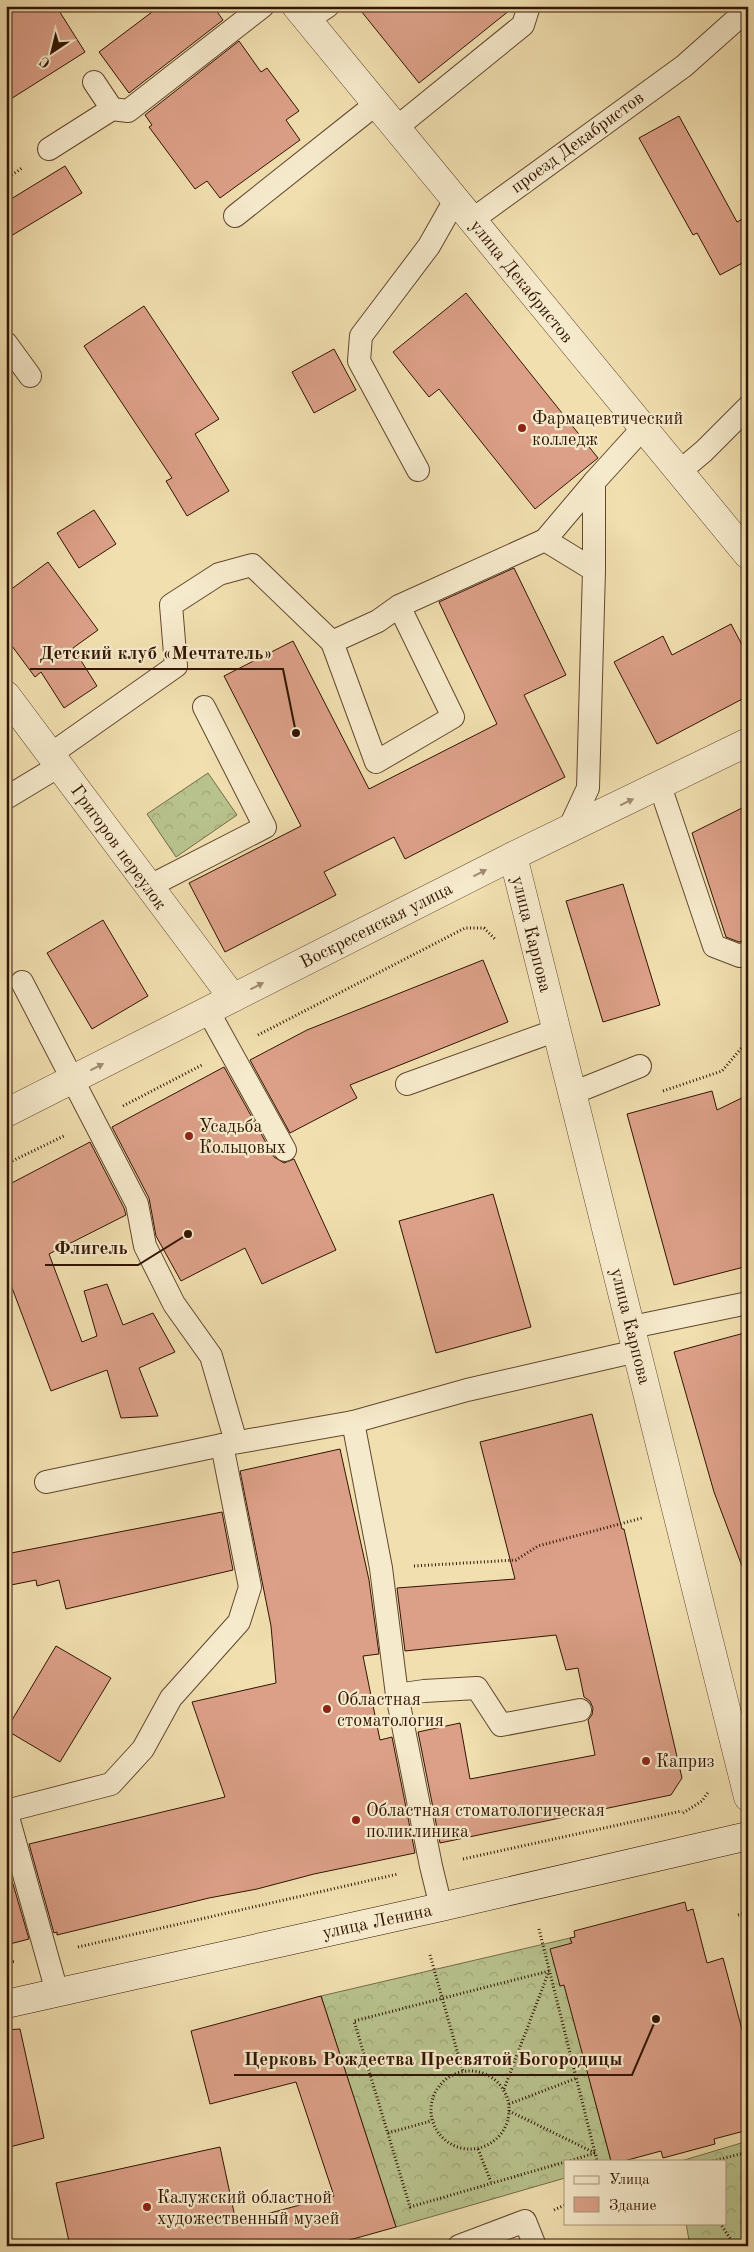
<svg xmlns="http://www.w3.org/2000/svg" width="754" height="2252" font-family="'Old Standard TT',serif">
  <defs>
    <pattern id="forest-crowns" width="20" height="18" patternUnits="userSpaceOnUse" patternTransform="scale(1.25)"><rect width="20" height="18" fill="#b8c28d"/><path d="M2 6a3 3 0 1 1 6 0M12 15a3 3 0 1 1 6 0" fill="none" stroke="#9fa678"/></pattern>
  </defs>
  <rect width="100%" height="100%" fill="#f1dfb0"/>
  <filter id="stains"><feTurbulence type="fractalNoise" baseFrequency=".004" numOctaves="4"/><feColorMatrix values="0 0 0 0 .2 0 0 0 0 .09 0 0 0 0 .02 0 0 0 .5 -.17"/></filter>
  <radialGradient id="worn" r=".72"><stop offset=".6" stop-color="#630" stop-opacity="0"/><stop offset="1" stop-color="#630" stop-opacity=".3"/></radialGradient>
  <g fill="url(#forest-crowns)" stroke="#746b48">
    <polygon points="208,773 237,815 176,857 147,814"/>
    <polygon points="570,1938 583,1985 566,1990 611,2161 565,2161 565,2178 396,2227 321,1996"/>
    <polygon points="748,2141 748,2246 690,2246 686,2223 725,2223 725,2161 681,2161"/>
  </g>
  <g fill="#dca088" stroke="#311402">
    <polygon points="6,6 56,6 85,52 6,102"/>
    <polygon points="160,6 213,6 223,20 129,93 99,52"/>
    <polygon points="357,6 515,6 419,83"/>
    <polygon points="239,41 261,72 267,68 299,111 286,120 300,140 220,198 207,181 195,189 149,127 152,125 145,115"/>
    <polygon points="679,116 737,222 748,216 748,260 720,275 697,233 693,235 639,138"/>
    <polygon points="65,166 82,193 6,239 6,202"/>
    <polygon points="466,293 598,458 535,509 439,389 429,397 393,352"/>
    <polygon points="144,306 219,419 195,434 229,491 187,516 166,481 172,478 84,346"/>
    <polygon points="334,349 356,390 314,413 292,372"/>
    <polygon points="94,510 116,544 79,568 57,533"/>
    <polygon points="48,562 98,630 73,648 97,686 64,708 41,672 35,677 6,638 6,593"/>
    <polygon points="514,568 566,675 524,695 565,777 405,859 394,837 324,872 336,895 225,952 189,883 301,826 224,676 293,641 369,789 497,724 439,602"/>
    <polygon points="731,624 748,656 748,696 657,744 614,662 663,636 672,655"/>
    <polygon points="748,805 748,939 739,942 726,937 692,833"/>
    <polygon points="623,884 660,1005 603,1022 566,901"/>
    <polygon points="103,920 148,996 92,1029 47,953"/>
    <polygon points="483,960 508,1022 350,1085 357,1098 290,1133 250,1060 307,1030"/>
    <polygon points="224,1067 274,1157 284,1163 294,1159 336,1250 262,1284 245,1248 181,1281 156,1236 149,1198 112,1127"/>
    <polygon points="712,1091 717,1110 748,1095 748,1266 674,1285 627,1114"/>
    <polygon points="90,1142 124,1208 126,1215 49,1254 82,1342 97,1336 84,1291 107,1284 123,1325 153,1313 175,1352 139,1368 158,1416 121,1418 107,1370 51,1391 6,1272 6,1186"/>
    <polygon points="493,1194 531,1327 436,1353 399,1221"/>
    <polygon points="748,1332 748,1573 745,1574 714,1492 674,1352"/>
    <polygon points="592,1414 622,1529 624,1529 682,1778 671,1795 440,1843 418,1732 460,1723 470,1779 595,1755 588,1720 592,1715 593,1708 590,1701 584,1697 578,1668 566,1670 556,1635 405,1651 397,1588 515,1579 480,1442"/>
    <polygon points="340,1449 369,1580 379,1654 363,1656 380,1740 392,1737 415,1853 314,1874 257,1889 209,1898 57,1935 57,1932 54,1933 29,1844 225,1797 192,1702 276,1683 271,1626 240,1471"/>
    <polygon points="222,1512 233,1570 66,1609 59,1580 37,1586 36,1580 6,1586 6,1554"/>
    <polygon points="56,1646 111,1678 60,1762 6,1730"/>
    <polygon points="6,1860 29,1939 6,1945"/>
    <polygon points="685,1902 687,1911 693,1909 707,1963 723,1958 748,2052 748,2130 714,2139 715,2144 663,2158 661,2151 624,2161 611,2161 564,1985 560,1986 550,1949 572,1943 570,1938 575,1937 574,1931"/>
    <polygon points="321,1996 396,2227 328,2246 70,2246 56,2183 220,2147 236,2222 334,2196 296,2082 210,2104 191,2031"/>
    <polygon points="20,2029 44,2138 6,2148 6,2030"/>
  </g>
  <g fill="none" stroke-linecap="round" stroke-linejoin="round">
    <g stroke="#61472e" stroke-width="24">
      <g id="service">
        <polyline points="307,20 328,6"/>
        <polyline points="94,82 112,109 128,111 263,6"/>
        <polyline points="396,128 523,25 529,6"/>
        <polyline points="49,149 112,109"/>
        <polyline points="235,216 376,104"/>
        <polyline points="472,220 684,66 748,9"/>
        <polyline points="6,343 30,376"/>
        <polyline points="418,470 359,361 361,336 429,246 455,200"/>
        <polyline points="679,472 704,451 748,407"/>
        <polyline points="545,540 594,482"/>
        <polyline points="594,570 594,482 643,428"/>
        <polyline points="399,606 453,717 376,762 332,642 378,621 399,606 545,540 594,570 588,788 568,831"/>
        <polyline points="51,754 176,666 171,605 219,574 252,565 332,642"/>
        <polyline points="660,786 714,946 740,956 748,952"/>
        <polyline points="6,798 59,766"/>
        <polyline points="148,887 265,827 204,707"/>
        <polyline points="22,982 137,1204 145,1246 174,1304 211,1356 236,1442"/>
        <polyline points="208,1011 285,1150"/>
        <polyline points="407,1084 557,1030"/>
        <polyline points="573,1093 640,1066"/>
        <polyline points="632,1327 748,1303"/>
        <polyline points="353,1422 381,1568 397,1695 431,1866 441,1907"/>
        <polyline points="46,1482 222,1445"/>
        <polyline points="397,1695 424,1691 477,1688 501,1725 580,1710"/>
        <polyline points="6,1810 57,1992"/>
        <polyline points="6,1811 111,1784 143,1749 171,1698 239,1622 250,1587 222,1445 353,1422 467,1390 637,1351"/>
        <polyline points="459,2246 525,2221 535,2246"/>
      </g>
    </g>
    <g stroke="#61472e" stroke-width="29">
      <g id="minor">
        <polyline points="296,6 748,555"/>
        <polyline points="6,695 233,998"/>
        <polyline points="513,856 748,1797"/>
        <polyline points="6,1113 513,856 748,742"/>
      </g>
    </g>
    <g stroke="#311402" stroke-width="29">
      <polyline id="secondary" points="6,2004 441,1907 748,1836"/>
    </g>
    <g stroke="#311402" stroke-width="3" stroke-dasharray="1 2.5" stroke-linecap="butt">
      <polyline points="6,179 22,168"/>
      <polyline points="258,1035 465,928 484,928 496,940"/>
      <polyline points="663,1091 722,1071 744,1045"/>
      <polyline points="123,1106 202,1065"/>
      <polyline points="6,1164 64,1136"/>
      <polyline points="414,1566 516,1560 538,1546 642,1518"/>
      <polyline points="683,1813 702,1801 709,1791"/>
      <polyline points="463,1859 682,1811"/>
      <polyline points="738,1915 748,1912"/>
      <polyline points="539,1929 595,2153 569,2161"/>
      <polyline points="78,1947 398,1874"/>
      <polyline points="430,1955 463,2072"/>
      <polyline points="6,1963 16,1961"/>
      <polyline points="549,1971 354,2021 410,2207 565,2162"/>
      <circle cx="470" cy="2110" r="39"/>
      <polyline points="504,2089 549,1971"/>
      <polyline points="509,2104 577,2078"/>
      <polyline points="509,2111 595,2153 597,2161"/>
      <polyline points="388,2133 431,2121"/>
      <polyline points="478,2149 491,2182"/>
      <polyline points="713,2161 748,2152"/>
      <polyline points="554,2210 565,2205"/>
      <polyline points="720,2223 735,2246"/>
    </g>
    <use href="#service" stroke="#f6eacc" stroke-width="22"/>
    <use href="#minor" stroke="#f6eacc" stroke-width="28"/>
    <use href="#secondary" stroke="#f6eacc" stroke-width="28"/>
  </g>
  <defs><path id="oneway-solid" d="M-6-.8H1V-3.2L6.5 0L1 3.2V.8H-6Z" transform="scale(1.25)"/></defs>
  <g fill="#9d8a71">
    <use href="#oneway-solid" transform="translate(627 802) rotate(-26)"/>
    <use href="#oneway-solid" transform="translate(480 873) rotate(-27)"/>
    <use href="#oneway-solid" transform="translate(257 986) rotate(-27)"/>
    <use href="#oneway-solid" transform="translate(97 1067) rotate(-27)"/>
  </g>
  <g fill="#8f2418" stroke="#f6eacc" stroke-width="2">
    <circle cx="522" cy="428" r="5"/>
    <circle cx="189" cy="1136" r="5"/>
    <circle cx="327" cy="1709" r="5"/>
    <circle cx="646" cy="1761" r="5"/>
    <circle cx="356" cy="1820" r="5"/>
    <circle cx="147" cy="2207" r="5"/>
  </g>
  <g text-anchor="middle" stroke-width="4.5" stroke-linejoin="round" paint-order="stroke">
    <g font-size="18" fill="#311402" stroke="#f6eacc">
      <text transform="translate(577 142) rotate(-36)" y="6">проезд Декабристов</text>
      <text transform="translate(522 281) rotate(51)" y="6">улица Декабристов</text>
      <text transform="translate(119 847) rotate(54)" y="6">Григоров переулок</text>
      <text transform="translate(376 925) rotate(-27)" y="6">Воскресенская улица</text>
      <text transform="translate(532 934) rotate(76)" y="6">улица Карпова</text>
      <text transform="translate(631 1326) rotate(76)" y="6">улица Карпова</text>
      <text transform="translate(377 1921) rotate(-12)" y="6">улица Ленина</text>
    </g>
    <g font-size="18" fill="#311402" stroke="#f6eacc" text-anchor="start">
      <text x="532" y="424">Фармацевтический<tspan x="532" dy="21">колледж</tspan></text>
      <text x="199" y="1132">Усадьба<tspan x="199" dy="21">Кольцовых</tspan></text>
      <text x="337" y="1705">Областная<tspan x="337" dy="21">стоматология</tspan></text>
      <text x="656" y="1767">Каприз</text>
      <text x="366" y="1816">Областная стоматологическая<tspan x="366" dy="21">поликлиника</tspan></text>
      <text x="157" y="2203">Калужский областной<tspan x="157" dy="21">художественный музей</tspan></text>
    </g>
  </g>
  <path fill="none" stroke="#311402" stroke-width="2" d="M296 733L283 669H30M188 1234L138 1265H45M656 2019L632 2075H234"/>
  <g fill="#311402" stroke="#f6eacc" stroke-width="2">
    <circle cx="296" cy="733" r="5"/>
    <circle cx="188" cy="1234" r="5"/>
    <circle cx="656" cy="2019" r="5"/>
  </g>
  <g font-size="19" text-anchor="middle" font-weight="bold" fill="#311402" stroke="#f6eacc" stroke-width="4.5" stroke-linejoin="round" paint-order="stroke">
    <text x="156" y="659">Детский клуб «Мечтатель»</text>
    <text x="91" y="1254">Флигель</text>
    <text x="433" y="2065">Церковь Рождества Пресвятой Богородицы</text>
  </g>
  <rect width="754" height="2252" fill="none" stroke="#f1dfb0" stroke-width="25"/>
  <rect x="8" y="8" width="739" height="2237" fill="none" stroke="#311402" stroke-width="2.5"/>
  <rect x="12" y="12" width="729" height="2227" fill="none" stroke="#311402"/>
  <rect x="564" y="2160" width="162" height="65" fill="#f6eacc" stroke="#a7947b"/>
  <rect x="574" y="2176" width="25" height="8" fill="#f6eacc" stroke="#a7947b"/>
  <text x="609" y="2184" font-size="15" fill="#311402">Улица</text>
  <rect x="574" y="2197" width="25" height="15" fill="#dca088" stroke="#a7947b"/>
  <text x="609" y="2210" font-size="15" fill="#311402">Здание</text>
  <g transform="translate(52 52) rotate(215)" stroke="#f6eacc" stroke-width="4" paint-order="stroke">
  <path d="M0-4L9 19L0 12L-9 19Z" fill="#311402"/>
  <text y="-8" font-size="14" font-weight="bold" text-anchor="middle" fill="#311402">С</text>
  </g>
  <rect width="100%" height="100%" filter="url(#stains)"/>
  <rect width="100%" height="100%" fill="url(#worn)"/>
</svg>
